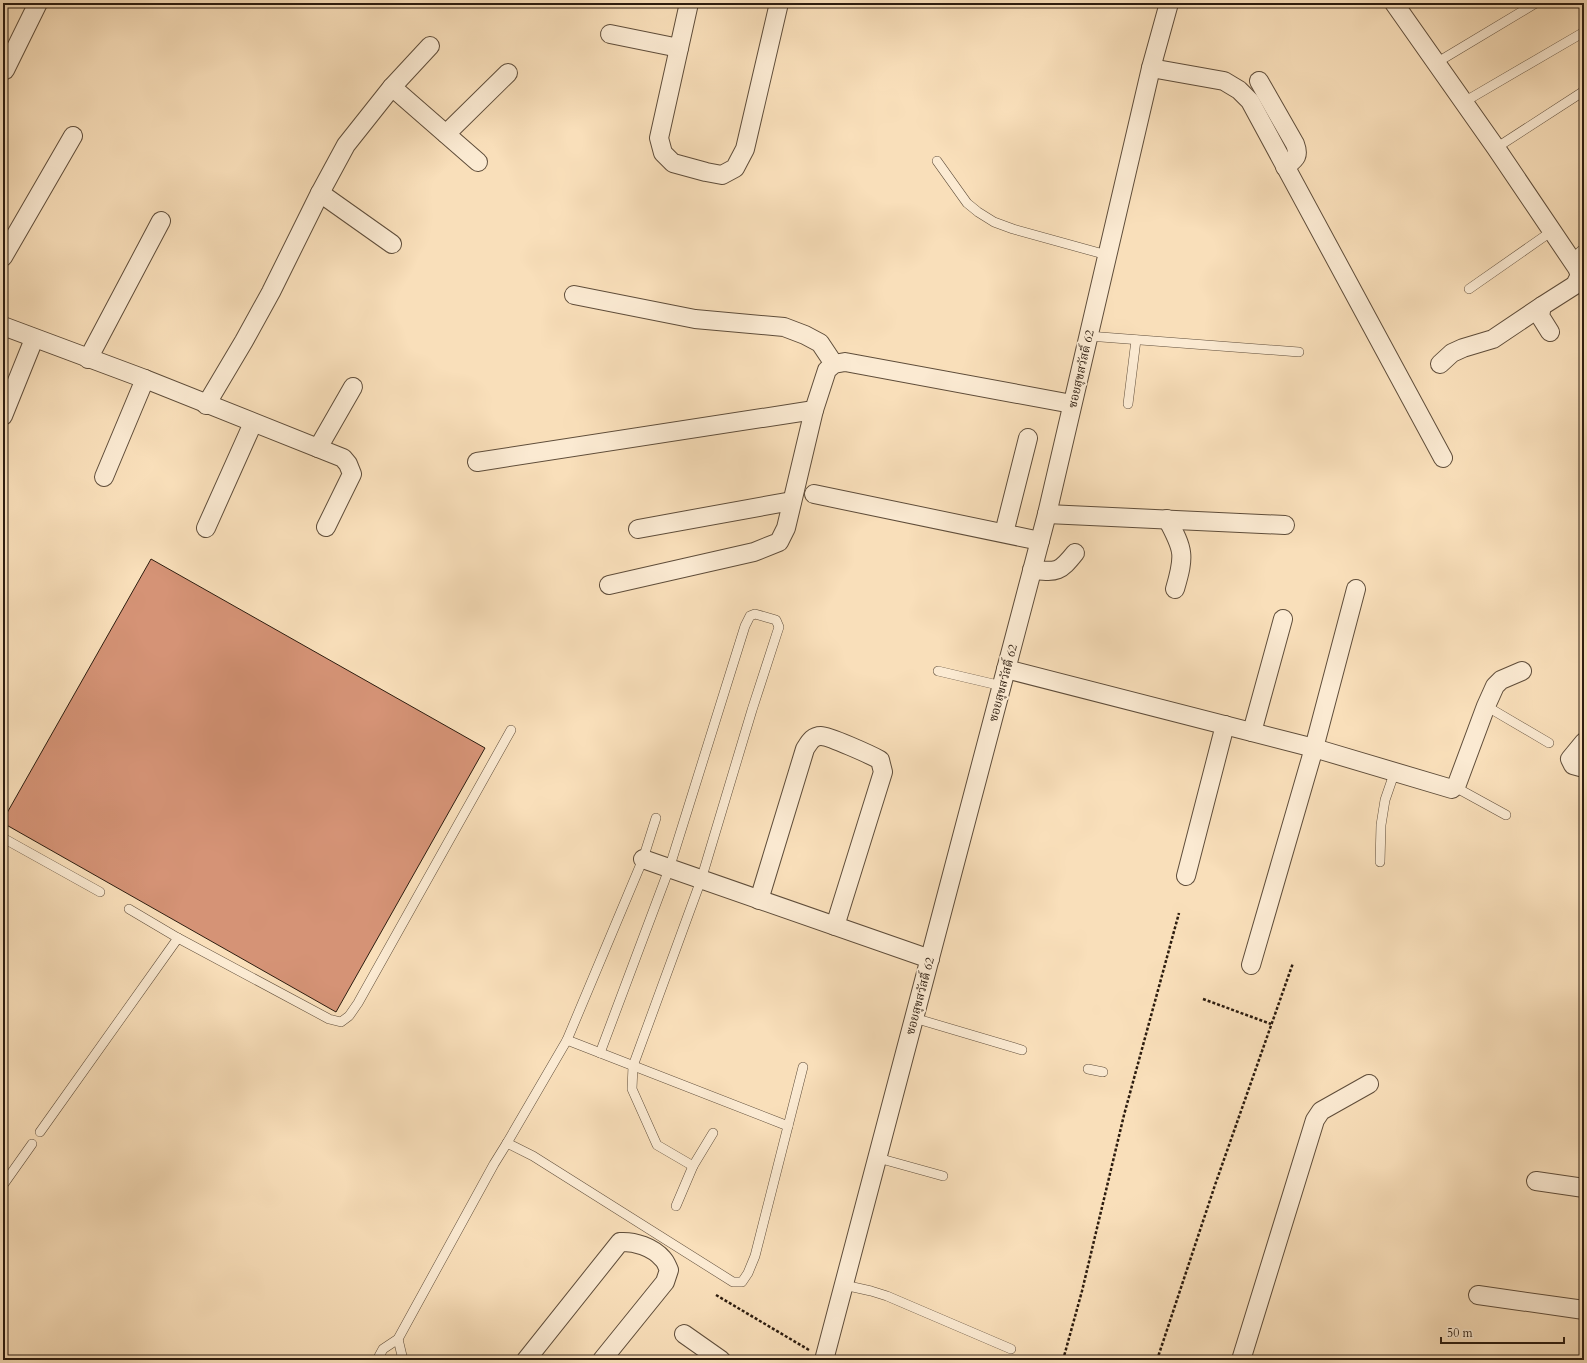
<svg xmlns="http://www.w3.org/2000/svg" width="1587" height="1363" font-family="Cardo,'Noto Serif Thai',serif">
  <rect width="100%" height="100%" fill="#f9dfba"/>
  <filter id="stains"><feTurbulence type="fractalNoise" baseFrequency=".005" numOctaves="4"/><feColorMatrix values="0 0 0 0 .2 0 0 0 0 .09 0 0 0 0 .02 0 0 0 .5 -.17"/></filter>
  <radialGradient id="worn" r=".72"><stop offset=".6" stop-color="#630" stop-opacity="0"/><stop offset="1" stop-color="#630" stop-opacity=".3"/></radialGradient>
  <polygon fill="#d59376" stroke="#2c1c0f" points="151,559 485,748 336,1012 3,823 3,820"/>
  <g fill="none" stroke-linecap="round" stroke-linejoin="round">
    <g stroke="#5f4d3a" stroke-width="10">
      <g id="lane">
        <polyline points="1436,63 1536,3"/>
        <polyline points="1464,102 1584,32"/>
        <polyline points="1496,148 1584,91"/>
        <polyline points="937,161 967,203 978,212 994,222 1013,229 1107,255"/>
        <polyline points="1572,259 1584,248"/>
        <polyline points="1469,289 1552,231"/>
        <polyline points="1088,336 1299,352"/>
        <polyline points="1128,404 1136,340"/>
        <polyline points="938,671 1002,686"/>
        <polyline points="1486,706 1549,743"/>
        <polyline points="1455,787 1506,815"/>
        <polyline points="3,838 100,892"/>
        <polyline points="1380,862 1381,825 1385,800 1395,771"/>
        <polyline points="129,909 178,938"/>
        <polyline points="914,1018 1022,1050"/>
        <polyline points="567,1040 788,1126"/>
        <polyline points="600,1053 669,869 745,626 750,616 755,614 776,620 779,627 777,633 752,710 701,880 633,1066 632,1089 657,1145 693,1166 713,1133"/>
        <polyline points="1088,1069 1103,1072"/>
        <polyline points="40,1132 178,938 329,1019 341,1022 349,1016 358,1003 511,730"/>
        <polyline points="507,1143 567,1040 643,859 656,818"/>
        <polyline points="878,1158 943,1176"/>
        <polyline points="3,1185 32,1144"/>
        <polyline points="676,1206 693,1166"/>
        <polyline points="844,1285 871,1291 887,1296 1011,1349"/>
        <polyline points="398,1339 403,1360"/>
        <polyline points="377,1360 383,1349 398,1339 494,1164 507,1143 533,1156 733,1282 742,1282 748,1273 755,1256 803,1067"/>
      </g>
    </g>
    <g stroke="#5f4d3a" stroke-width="20">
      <g id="street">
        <polyline points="689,3 659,138 663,153 673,163 706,172 722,175 735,168 745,149 779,3"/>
        <polyline points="1394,3 1496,148 1577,268 1580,275 1575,285 1542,306 1540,316 1550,332"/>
        <polyline points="610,34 679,48"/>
        <polyline points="1151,68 1224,81 1239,90 1250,101 1443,458"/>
        <polyline points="5,70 38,3"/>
        <path d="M1259 81 1295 144C1300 157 1295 159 1285 167"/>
        <polyline points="392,87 478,162"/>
        <polyline points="446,134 508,73"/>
        <polyline points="320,193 392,244"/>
        <polyline points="3,257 73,136"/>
        <polyline points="574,295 695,319 784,327 805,335 820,343 834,364"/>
        <polyline points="3,326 145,379 343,458 348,464 352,474 326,527"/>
        <polyline points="88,359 161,221"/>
        <polyline points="1440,364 1452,353 1463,348 1493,339 1542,306"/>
        <polyline points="206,405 244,341 271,292 320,193 346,145 392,87 430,46"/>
        <polyline points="3,416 34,339"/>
        <polyline points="318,448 353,387"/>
        <polyline points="477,462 814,410 827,370 834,364 845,362 1072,404"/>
        <polyline points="104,477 145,379"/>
        <polyline points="814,494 1040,541"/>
        <polyline points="1047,514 1285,525"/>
        <path d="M1167 519C1184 550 1185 555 1175 589"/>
        <polyline points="206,528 253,423"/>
        <polyline points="638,529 792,501"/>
        <polyline points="1004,533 1028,438"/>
        <path d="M1032 570C1057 572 1059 573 1075 553"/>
        <polyline points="609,585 754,552 779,542 786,528 814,410"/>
        <polyline points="1006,669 1314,748 1452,789 1457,784 1486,706 1495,686 1501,680 1522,671"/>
        <polyline points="1252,732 1283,619"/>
        <polyline points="1584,742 1570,759 1573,765 1584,768"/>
        <polyline points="643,859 930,959"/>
        <polyline points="1186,876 1225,725"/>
        <path d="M759 900 805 749C809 743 812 736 821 736 829 736 871 755 880 760L883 772 835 926"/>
        <polyline points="1251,965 1314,748 1356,589"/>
        <polyline points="1536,1181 1584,1188"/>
        <polyline points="1478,1295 1584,1310"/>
        <polyline points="684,1334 721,1360"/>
        <path d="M526 1360 620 1242C634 1241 653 1247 663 1259 666 1262 667 1266 669 1270L665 1282 602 1360"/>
        <polyline points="824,1360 1047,514 1151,68 1169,3"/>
        <polyline points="1241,1360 1315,1120 1321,1111 1369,1084"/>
      </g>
    </g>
    <g stroke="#2c1c0f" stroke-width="2.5" stroke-dasharray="3 2" stroke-linecap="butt">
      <polyline points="1203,999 1271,1024"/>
      <polyline points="716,1295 809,1350"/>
      <polyline points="1063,1360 1082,1291 1124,1115 1179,913"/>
      <polyline points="1157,1360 1215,1185 1293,963"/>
    </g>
    <use href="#lane" stroke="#fbead2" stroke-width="9"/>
    <use href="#street" stroke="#fbead2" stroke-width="18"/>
  </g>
  <g text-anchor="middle" stroke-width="4" stroke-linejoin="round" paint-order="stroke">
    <g font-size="12" fill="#2c1c0f" stroke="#fbead2">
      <text transform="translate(1081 369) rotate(-77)" y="4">ซอยสุขสวัสดิ์ 62</text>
      <text transform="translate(1003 683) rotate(-75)" y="4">ซอยสุขสวัสดิ์ 62</text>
      <text transform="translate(920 996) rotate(-75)" y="4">ซอยสุขสวัสดิ์ 62</text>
    </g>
  </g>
  <rect width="1587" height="1363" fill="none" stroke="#f9dfba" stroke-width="16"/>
  <rect x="4" y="4" width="1579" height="1355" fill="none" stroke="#2c1c0f" stroke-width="2"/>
  <rect x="8" y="8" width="1571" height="1347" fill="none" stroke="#2c1c0f"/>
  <path d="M1441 1337v6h123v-6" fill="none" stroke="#2c1c0f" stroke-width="2"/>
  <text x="1447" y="1337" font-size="12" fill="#2c1c0f" stroke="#fbead2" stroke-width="3" paint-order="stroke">50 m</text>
  <rect width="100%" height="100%" filter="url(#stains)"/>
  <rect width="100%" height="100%" fill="url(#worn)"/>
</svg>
